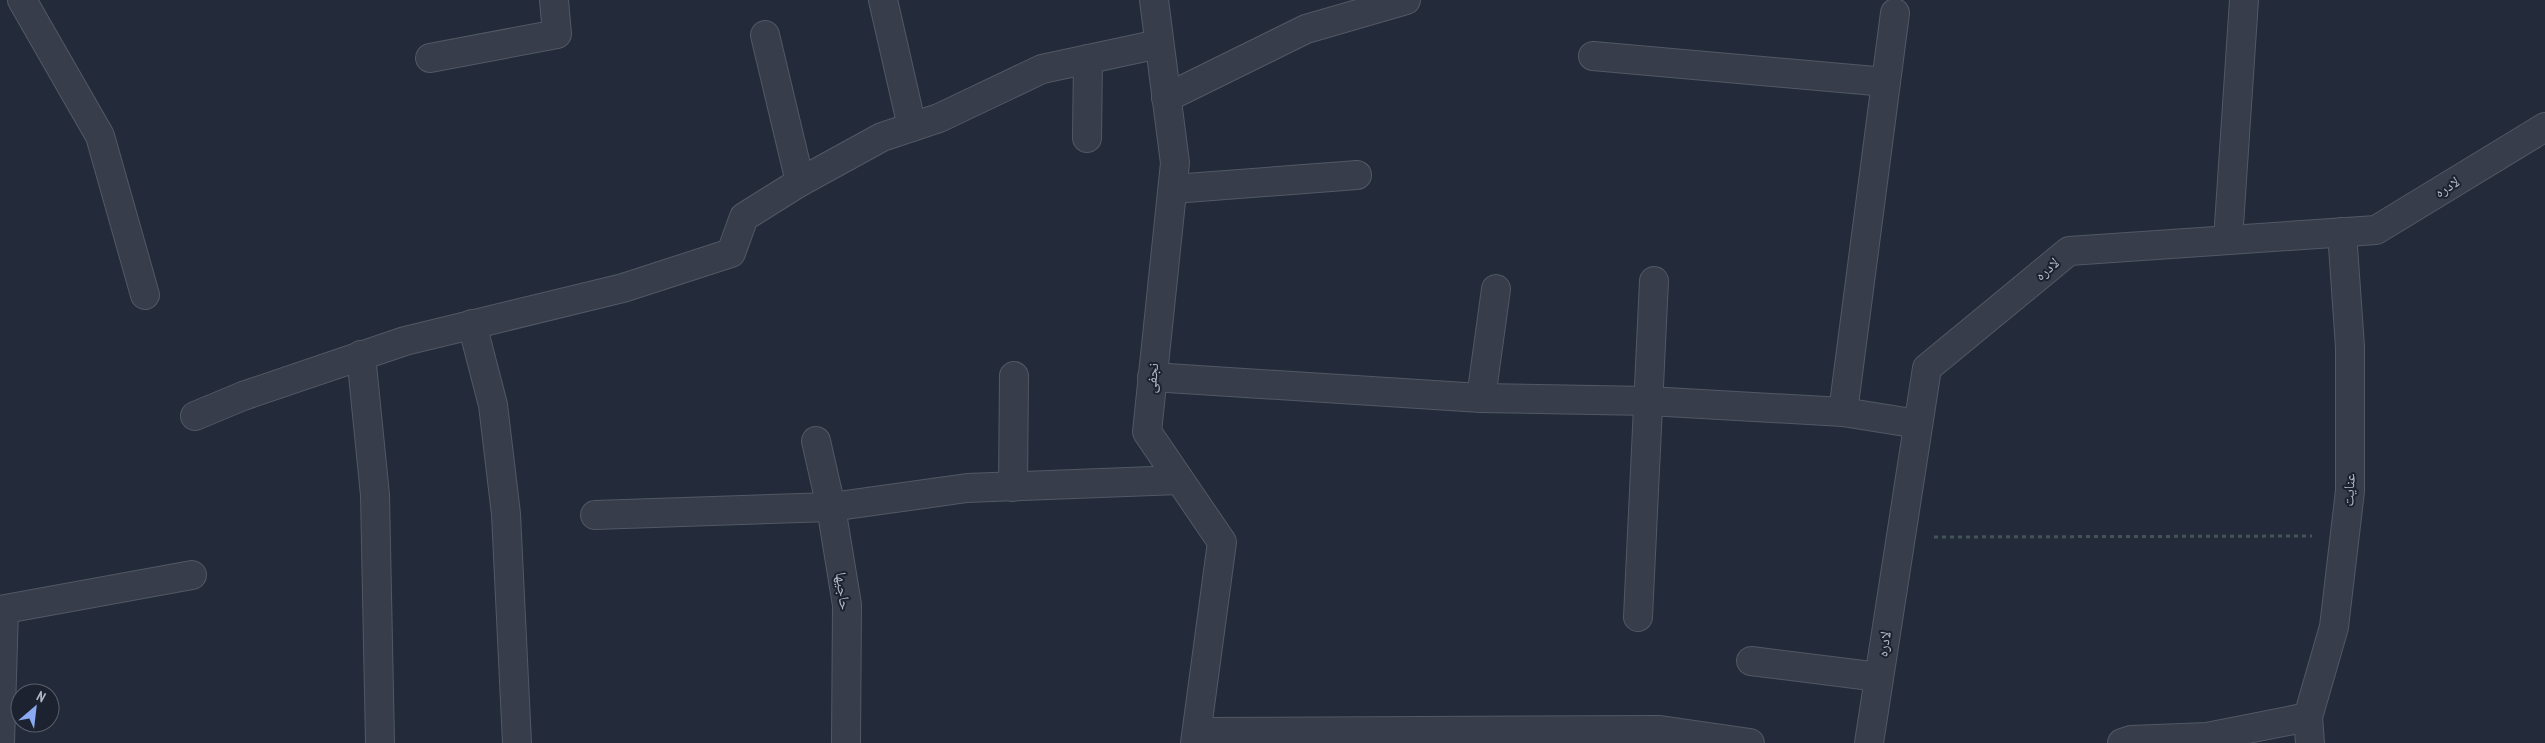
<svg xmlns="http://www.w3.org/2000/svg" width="2545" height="743" font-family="'PT Sans Narrow','Noto Naskh Arabic',sans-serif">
  <rect width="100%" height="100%" fill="#232b3a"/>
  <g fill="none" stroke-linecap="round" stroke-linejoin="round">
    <g stroke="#525865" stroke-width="30">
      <g id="minor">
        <polyline points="22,0 100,136 145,295"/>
        <polyline points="883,0 912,127"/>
        <polyline points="1154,0 1175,163 1147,432 1222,542 1195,743"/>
        <polyline points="765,35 800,182"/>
        <polyline points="1593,56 1886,82"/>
        <polyline points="430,58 557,34 554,0"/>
        <polyline points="1166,98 1306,29 1406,0"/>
        <polyline points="1087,138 1088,59"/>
        <polyline points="1173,189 1357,175"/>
        <polyline points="2228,240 2244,0"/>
        <polyline points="472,324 493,405 506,514 517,743"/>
        <polyline points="361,355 375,495 380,743"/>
        <polyline points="1152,377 1481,398 1649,401 1843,412 1918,424"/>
        <polyline points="1481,398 1496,289"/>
        <polyline points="1843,412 1895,13"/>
        <polyline points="195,416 243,396 405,341 623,288 731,253 744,217 800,182 882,137 939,118 1042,69 1159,44"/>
        <polyline points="816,441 831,507 847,605 846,743"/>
        <polyline points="1013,487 1014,376"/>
        <polyline points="595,515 831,507 967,488 1179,480"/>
        <polyline points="0,610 192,575"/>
        <polyline points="1638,617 1654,281"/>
        <polyline points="1751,661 1879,677"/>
        <polyline points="1197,732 1660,730 1750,743"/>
        <polyline points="0,743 4,610"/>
        <polyline points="1869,743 1927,368 2069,251 2376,230 2545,127"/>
        <polyline points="2122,743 2131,740 2207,737 2308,717"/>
        <polyline points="2310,743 2308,717 2334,627 2350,491 2350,347 2342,232"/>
      </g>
    </g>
    <polyline stroke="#435458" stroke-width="3" stroke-dasharray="4 4" stroke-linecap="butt" points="1934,537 2312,536"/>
    <use href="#minor" stroke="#373d4a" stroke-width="28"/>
  </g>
  <g text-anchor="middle" stroke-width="4" stroke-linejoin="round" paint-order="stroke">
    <g font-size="15" fill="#b2b8c6" stroke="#1c222f">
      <text transform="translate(2447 187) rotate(-31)" y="5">لادره</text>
      <text transform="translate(2047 269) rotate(-40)" y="5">لادره</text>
      <text transform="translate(1152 378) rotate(-84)" y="5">نجفی</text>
      <text transform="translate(2349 490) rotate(-87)" y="5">عنایت</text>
      <text transform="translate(843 591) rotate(83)" y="5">حاجیها</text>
      <text transform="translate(1884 644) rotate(-81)" y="5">لادره</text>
    </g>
  </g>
  <g transform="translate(35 708) rotate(28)"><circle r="24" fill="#1c222f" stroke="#585e6b"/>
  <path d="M0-4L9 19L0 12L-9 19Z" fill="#8baaf2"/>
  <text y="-8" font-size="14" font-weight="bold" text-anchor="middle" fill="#b2b8c6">N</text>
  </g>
</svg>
